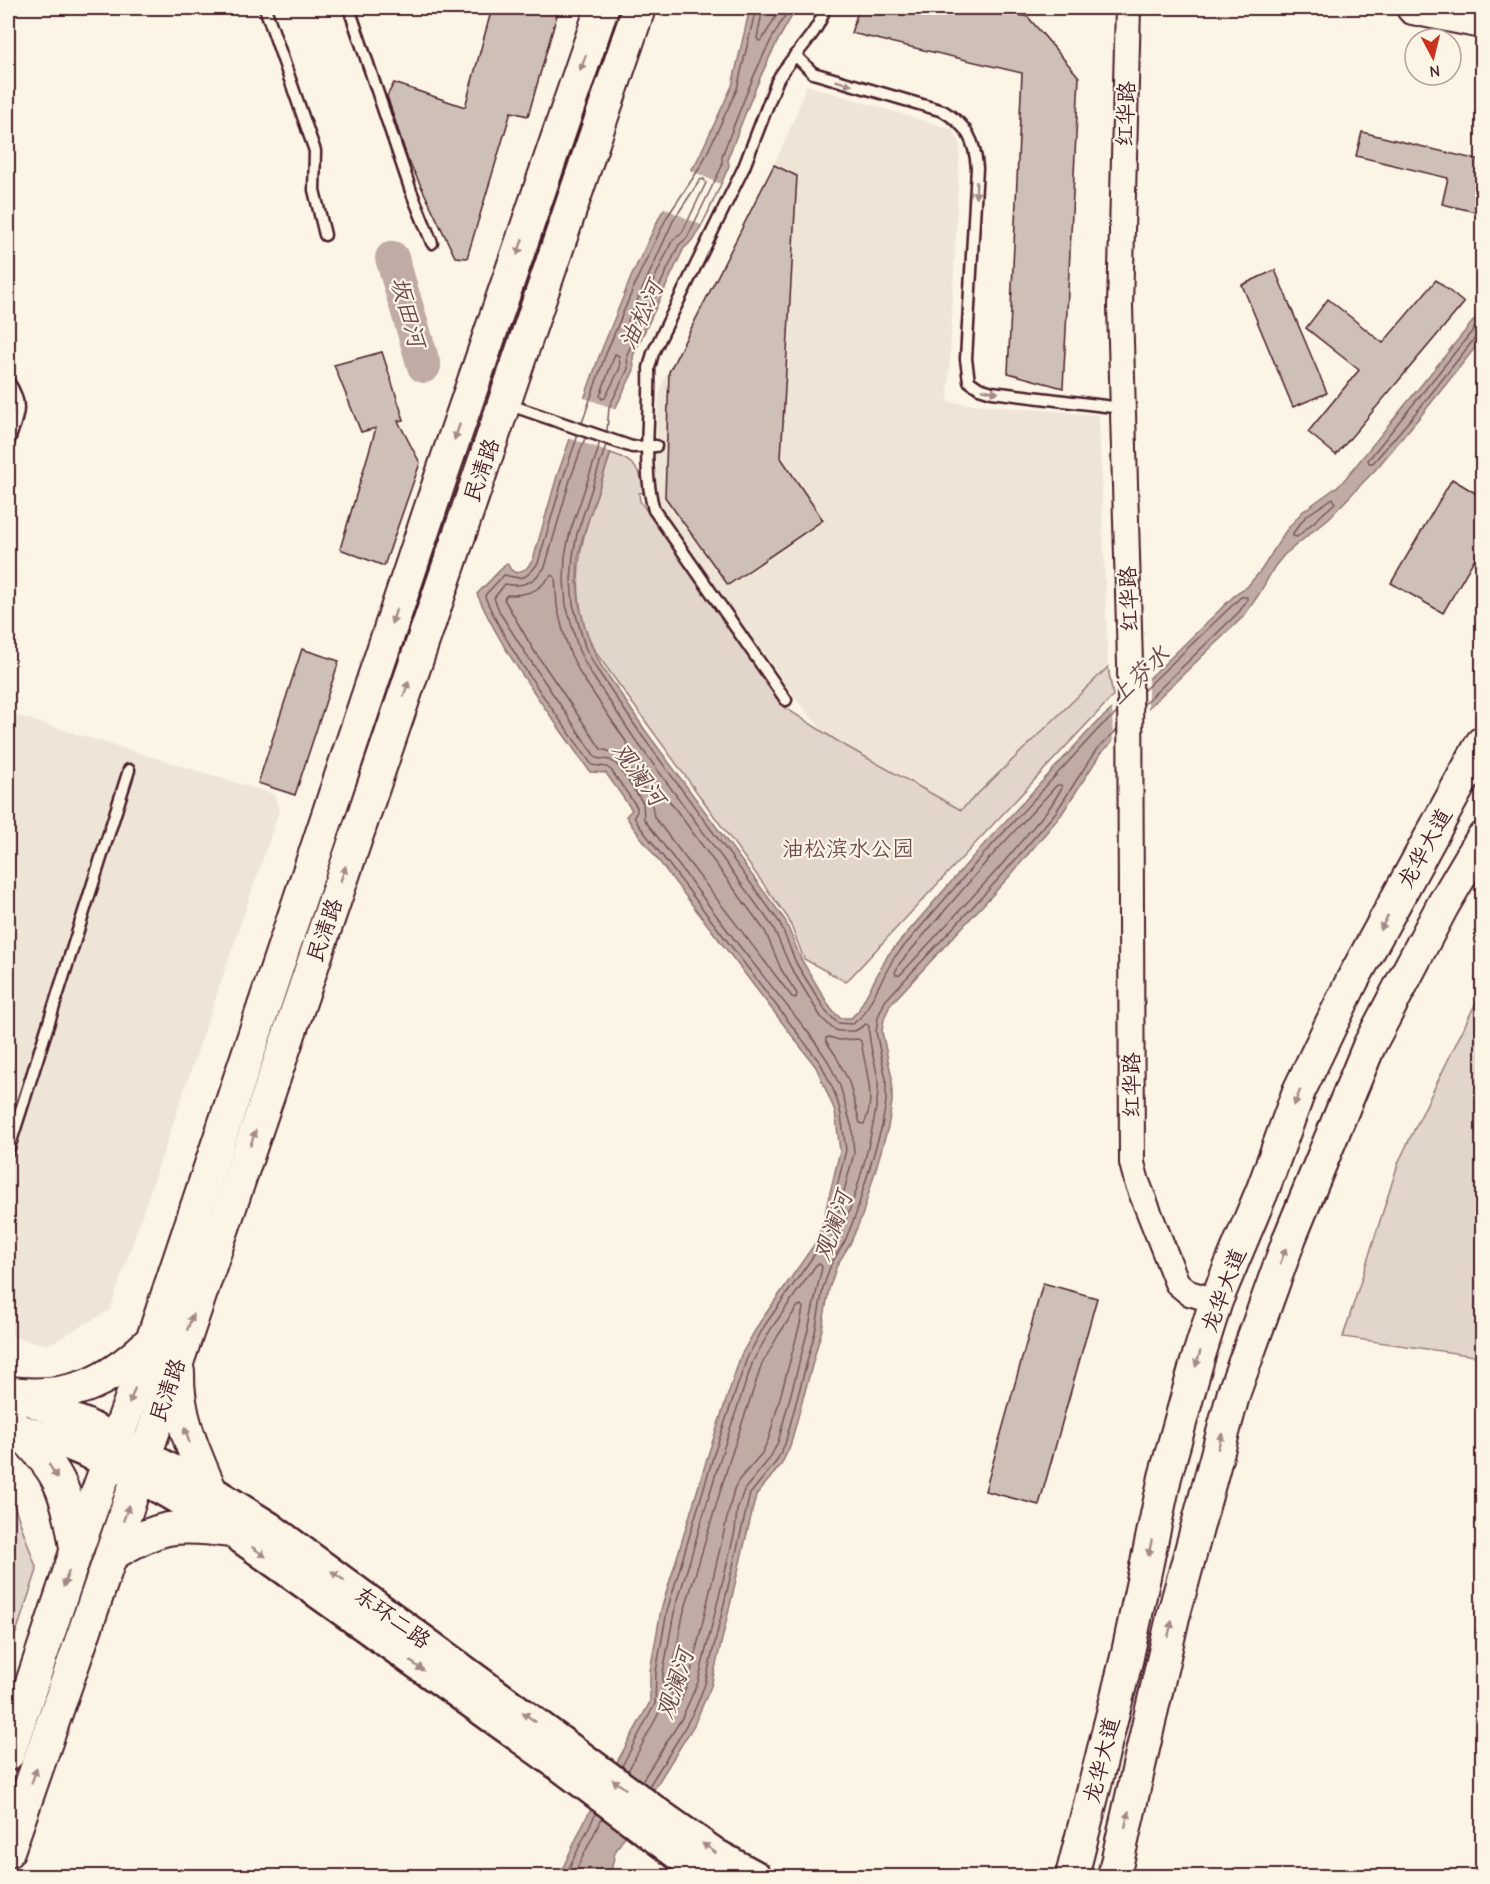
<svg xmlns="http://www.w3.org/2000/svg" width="1490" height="1884" font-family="'Comic Neue','LXGW WenKai TC',sans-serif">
  <rect width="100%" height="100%" fill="#fcf5e5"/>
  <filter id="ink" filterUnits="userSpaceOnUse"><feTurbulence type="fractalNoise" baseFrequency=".0167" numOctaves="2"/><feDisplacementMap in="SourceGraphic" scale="12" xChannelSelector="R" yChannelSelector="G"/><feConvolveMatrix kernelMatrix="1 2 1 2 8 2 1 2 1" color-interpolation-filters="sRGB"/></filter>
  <g filter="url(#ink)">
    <g fill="#eee5d7">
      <polygon points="806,85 952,129 960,142 948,402 1099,415 1108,667 961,811 842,744 821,729 799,703 655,500 657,418 659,395 663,381 774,165 796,115"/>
      <polygon points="8,713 274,794 279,811 110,1310 48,1345 9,1336 8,1333"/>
    </g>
    <g fill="#e2d5ca" stroke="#967a7a" stroke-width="1.5">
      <path d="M611 453C632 460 643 470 644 493H639L640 501 784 707 842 744 961 810 1108 667 1113 696 846 982 804 959 788 918 599 657C594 648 588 638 585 628 566 562 591 514 611 453Z"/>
      <polygon points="1482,990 1482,1357 1343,1337 1399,1161"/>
      <polygon points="8,1488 37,1570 8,1657"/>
    </g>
    <path fill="#c0aca5" stroke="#917474" stroke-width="1.5" d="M750 8H797C767 54 748 106 728 158L729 166C720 185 700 238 684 248L633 356 634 370 615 409 611 452 583 536 578 557 577 581 579 603 584 624 591 645 601 665 645 730 785 920 801 959 831 1009 840 1018H851L858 1011 888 955 977 852 1097 722 1156 672 1238 592 1247 587 1262 569 1285 532 1302 512 1341 484 1482 310V339L1423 413 1376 469 1329 518 1284 555 1275 566 1259 594 1244 616 1101 753 1061 815 1008 878 890 1005 884 1019 882 1032 892 1078V1102L888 1127 862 1216 850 1244 837 1265 829 1289 822 1329 790 1446 781 1465 756 1495 711 1686 694 1725 615 1852 610 1876H559L584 1822 650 1702V1671L661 1610 709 1452 741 1355 760 1322 814 1245 822 1226 840 1151 835 1111 816 1067 633 827 626 816 632 810 606 773 590 772C551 715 505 658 477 594L507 563 511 570 516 573 526 569 533 560 557 476 600 354 632 275 661 214 696 163 732 86Z"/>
    <g fill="#fcf5e5">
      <polygon points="688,169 720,184 701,225 662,207"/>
      <polygon points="582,397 618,410 614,453 568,438"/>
      <polygon points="1148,674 1148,712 1113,746 1112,705"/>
    </g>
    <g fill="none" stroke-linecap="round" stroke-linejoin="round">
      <g stroke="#79575c" stroke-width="1.5">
        <polyline points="763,8 757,38 759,41 762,40 781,8"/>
        <polygon points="704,179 706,183 682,233 672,241 634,323 630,324 628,321 673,221 700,180"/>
        <polyline points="1482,319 1373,454 1368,460 1369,463 1373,463 1419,409 1475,338 1482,335"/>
        <polygon points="615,354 619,356 620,368 605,398 602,399 600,396"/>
        <polyline points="582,423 605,356 638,277 667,217 701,166 737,89 756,8"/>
        <path d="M607 431 609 407 628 369 627 354 679 245 687 238 722 166V156C742 105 760 53 790 8"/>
        <path d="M578 435 563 478 538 563C525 581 522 579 504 575L486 594 485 597C510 655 556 713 592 765L607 767 611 770 637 807V811L634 817 638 824 821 1064 833 1089 840 1109 846 1150 827 1227 819 1248 765 1325 747 1358 714 1454 667 1611 656 1672 655 1704 622 1766"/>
        <path d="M585 438 570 480 545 567C534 582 523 588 505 584L494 598 500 613 526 654 596 758 610 760 617 765 643 803 644 819 737 943 811 1036 828 1061 840 1086 852 1128 854 1153 832 1237 835 1240C852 1221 881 1107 878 1081 876 1062 868 1045 869 1026L866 1024 855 1031H838L832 1028 821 1017 790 966 773 927 634 738 590 672 579 651 566 605 564 581 565 556 570 532 598 450 599 443"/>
        <polyline points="606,445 577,534 573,556 571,581 573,604 585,647 596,668 640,733 780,923 796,963 827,1013 838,1023 853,1024 864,1014 893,959 982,856 1101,726 1117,713"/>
        <polygon points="1333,498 1335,503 1297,537 1293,536 1293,533 1306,516"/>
        <path d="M552 575 555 577 557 606 563 631 570 653 581 675 627 743 765 931 781 969 797 994 796 998 792 997 654 817 651 799 624 760 615 753 601 749 533 649 504 599 507 595C519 595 531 594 541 586 545 582 548 578 552 575Z"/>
        <polyline points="1144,690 1241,597 1247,597 1247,600 1239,612 1144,704"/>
        <polygon points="1057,785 1061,785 1062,788 1050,807 998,869 900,975 896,975 895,972 900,963 987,861"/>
        <path d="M829 1037 839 1040 858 1039 861 1041C865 1068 877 1099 864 1124L860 1123 849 1082 836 1056 826 1041V1038Z"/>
        <polygon points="801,1305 803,1308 800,1324 769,1438 762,1453 738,1481 734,1489 689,1680 677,1709 674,1710 672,1707 672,1673 683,1615 730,1459 762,1364 779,1334 798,1306"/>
        <polyline points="628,1771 662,1707 663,1673 674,1613 721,1456 753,1361 771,1329 816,1265 820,1264 822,1267 809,1326 778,1442 770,1458 744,1490 737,1510 735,1531 698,1682 682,1718 642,1781"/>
        <polyline points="649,1786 679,1738 696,1707 705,1684 750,1494 776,1462 785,1444 816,1328 823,1288 831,1264 845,1241 856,1214 882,1126 886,1102 886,1079 876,1032 878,1017 885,1001 1003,874 1056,812 1096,750 1117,730"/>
        <polyline points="565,1876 596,1813"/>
        <polyline points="573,1876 602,1818"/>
      </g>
      <polyline stroke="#c0aca5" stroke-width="34" points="392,258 424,366"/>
    </g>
    <g fill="#cfc0b7" stroke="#4a1f2b" stroke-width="1.5">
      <polygon points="492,8 559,8 528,116 511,112 467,258 455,257 407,157 387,96 394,83 465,107"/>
      <polygon points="859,8 985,8 1028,17 1079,77 1063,388 1008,373 1022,73 851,33"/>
      <polygon points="1362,132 1482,161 1482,204 1480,213 1442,204 1448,178 1356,156"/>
      <polygon points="774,165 797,176 781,458 823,520 728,585 665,497 669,372"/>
      <polygon points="1275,270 1327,393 1293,407 1242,285"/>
      <polygon points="1436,280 1464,303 1336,455 1308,432 1359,370 1306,328 1328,299 1383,343"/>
      <polygon points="382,352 404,420 398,421 420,463 384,566 340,549 376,428 361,432 334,365"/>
      <polygon points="1452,479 1482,497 1482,546 1443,613 1391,583"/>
      <polygon points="302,649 339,661 295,795 258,783"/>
      <polygon points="1043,1283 1097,1298 1039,1505 985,1491"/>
    </g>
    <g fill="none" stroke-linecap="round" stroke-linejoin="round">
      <g stroke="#4a1f2b" stroke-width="15">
        <g id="service">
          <polyline points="265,8 315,151 314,190 325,235"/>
          <polyline points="349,8 411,191 432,243"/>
          <path d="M795 55 813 73 943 111C967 125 975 141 977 168L966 359 969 381 979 388 992 392 1121 408"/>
          <path d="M8 381C25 406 17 417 8 443"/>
          <polyline points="507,404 632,447 656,446"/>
          <path d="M786 700 654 510C641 466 651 413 649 368L653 353 744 167 777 81C791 55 817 37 825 8"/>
          <polyline points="8,1151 129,770"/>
        </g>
      </g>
      <g stroke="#4a1f2b" stroke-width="28">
        <polyline id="tertiary" points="1128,8 1120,306 1130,663 1132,1163 1137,1182 1177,1283 1189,1293 1216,1301"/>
      </g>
      <g stroke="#4a1f2b" stroke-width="33">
        <g id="secondary">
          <polyline points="16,1396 85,1423 210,1489 269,1526 663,1816 717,1854 757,1876"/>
          <path d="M8 1425C87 1447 160 1487 230 1531L563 1769 705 1876"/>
        </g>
      </g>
      <g stroke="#4a1f2b" stroke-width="36">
        <g id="primary">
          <polyline points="1413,8 1482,22"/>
          <path d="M178 1372C177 1415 193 1450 210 1489"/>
          <path d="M8 1393C68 1400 106 1385 149 1343"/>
          <path d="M15 1427C59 1470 67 1488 76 1548"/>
          <path d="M111 1555C159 1526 174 1523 230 1531"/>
          <polyline points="8,1754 77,1549 152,1341 442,474 602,8"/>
          <polyline points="8,1851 126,1512 639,8"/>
          <polyline points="1072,1876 1127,1657 1165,1477 1196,1365 1216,1301 1263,1189 1299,1091 1352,981 1482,743"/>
          <polyline points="1114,1876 1173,1617 1234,1392 1290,1237 1369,1046 1443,905 1482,839"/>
        </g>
      </g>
      <use href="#service" stroke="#fcf5e5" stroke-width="10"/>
      <use href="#tertiary" stroke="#fcf5e5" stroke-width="24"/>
      <use href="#secondary" stroke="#fcf5e5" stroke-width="28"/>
      <use href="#primary" stroke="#fcf5e5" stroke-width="32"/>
    </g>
    <defs><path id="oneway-solid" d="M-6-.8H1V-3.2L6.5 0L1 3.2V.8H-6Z" transform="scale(1.5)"/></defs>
    <g fill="#a38a88">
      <use href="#oneway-solid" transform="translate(583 63) rotate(109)"/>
      <use href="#oneway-solid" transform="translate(844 83) rotate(16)"/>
      <use href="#oneway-solid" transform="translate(976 190) rotate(93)"/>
      <use href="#oneway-solid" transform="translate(520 247) rotate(109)"/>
      <use href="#oneway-solid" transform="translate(990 391) rotate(11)"/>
      <use href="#oneway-solid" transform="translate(457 432) rotate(109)"/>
      <use href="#oneway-solid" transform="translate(394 616) rotate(108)"/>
      <use href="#oneway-solid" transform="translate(406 689) rotate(-71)"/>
      <use href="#oneway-solid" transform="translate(343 874) rotate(-71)"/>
      <use href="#oneway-solid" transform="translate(1384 923) rotate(118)"/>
      <use href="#oneway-solid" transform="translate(1297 1098) rotate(111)"/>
      <use href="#oneway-solid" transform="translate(253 1138) rotate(-71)"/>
      <use href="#oneway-solid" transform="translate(1283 1256) rotate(-70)"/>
      <use href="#oneway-solid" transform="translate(190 1322) rotate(-71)"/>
      <use href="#oneway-solid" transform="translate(1198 1359) rotate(107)"/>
      <use href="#oneway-solid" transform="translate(132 1396) rotate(110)"/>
      <use href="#oneway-solid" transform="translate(187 1435) rotate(-107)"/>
      <use href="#oneway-solid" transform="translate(1220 1441) rotate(-74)"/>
      <use href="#oneway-solid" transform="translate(53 1471) rotate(59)"/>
      <use href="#oneway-solid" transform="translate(126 1513) rotate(-71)"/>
      <use href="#oneway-solid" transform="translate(1150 1548) rotate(102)"/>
      <use href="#oneway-solid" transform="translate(259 1552) rotate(35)"/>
      <use href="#oneway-solid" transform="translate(338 1576) rotate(-144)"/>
      <use href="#oneway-solid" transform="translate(66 1579) rotate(109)"/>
      <use href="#oneway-solid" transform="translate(1170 1629) rotate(-77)"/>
      <use href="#oneway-solid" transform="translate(417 1666) rotate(35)"/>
      <use href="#oneway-solid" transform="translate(529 1717) rotate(-144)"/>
      <use href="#oneway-solid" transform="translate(34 1776) rotate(-71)"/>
      <use href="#oneway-solid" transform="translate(619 1784) rotate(-143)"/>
      <use href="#oneway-solid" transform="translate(1127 1819) rotate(-77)"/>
      <use href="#oneway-solid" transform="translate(709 1848) rotate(-145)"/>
    </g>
  </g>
  <g text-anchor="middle" stroke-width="4.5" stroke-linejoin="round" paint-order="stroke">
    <g font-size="22" fill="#4a1f2b" stroke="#fcf5e5">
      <text transform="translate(1125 114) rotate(-88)" y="8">红华路</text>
      <text transform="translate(481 470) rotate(-71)" y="8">民清路</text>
      <text transform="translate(1128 599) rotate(-92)" y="8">红华路</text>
      <text transform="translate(1424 848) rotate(-61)" y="8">龙华大道</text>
      <text transform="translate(324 930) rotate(-71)" y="8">民清路</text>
      <text transform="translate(1131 1085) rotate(-90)" y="8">红华路</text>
      <text transform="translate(1223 1290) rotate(-69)" y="8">龙华大道</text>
      <text transform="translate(167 1390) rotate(-71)" y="8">民清路</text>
      <text transform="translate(393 1617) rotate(36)" y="8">东环二路</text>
      <text transform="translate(1101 1760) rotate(-76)" y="8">龙华大道</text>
    </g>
    <g font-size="22" fill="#704c53" stroke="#fcf5e5">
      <text x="848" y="856">油松滨水公园</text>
    </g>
    <g font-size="24" font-style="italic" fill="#6d4950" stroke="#fcf5e5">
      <text transform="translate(408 312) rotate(74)" y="8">坂田河</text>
      <text transform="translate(641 315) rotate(-65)" y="8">油松河</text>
      <text transform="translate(1139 675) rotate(-43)" y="8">上芬水</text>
      <text transform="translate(639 774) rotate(54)" y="8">观澜河</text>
      <text transform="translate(833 1226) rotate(-71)" y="8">观澜河</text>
      <text transform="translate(675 1684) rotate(-72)" y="8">观澜河</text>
    </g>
  </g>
  <rect width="1490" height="1884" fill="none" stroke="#fcf5e5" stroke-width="30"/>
  <rect x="15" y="15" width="1460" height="1854" fill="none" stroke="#4a1f2b" stroke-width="2" filter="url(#ink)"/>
  <g transform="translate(1433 57) rotate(173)"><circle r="28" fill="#fcf5e5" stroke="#b59f9b" stroke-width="1.5"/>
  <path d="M0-4.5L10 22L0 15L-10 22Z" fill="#c8321e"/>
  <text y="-9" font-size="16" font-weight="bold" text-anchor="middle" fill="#4a1f2b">N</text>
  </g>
</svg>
